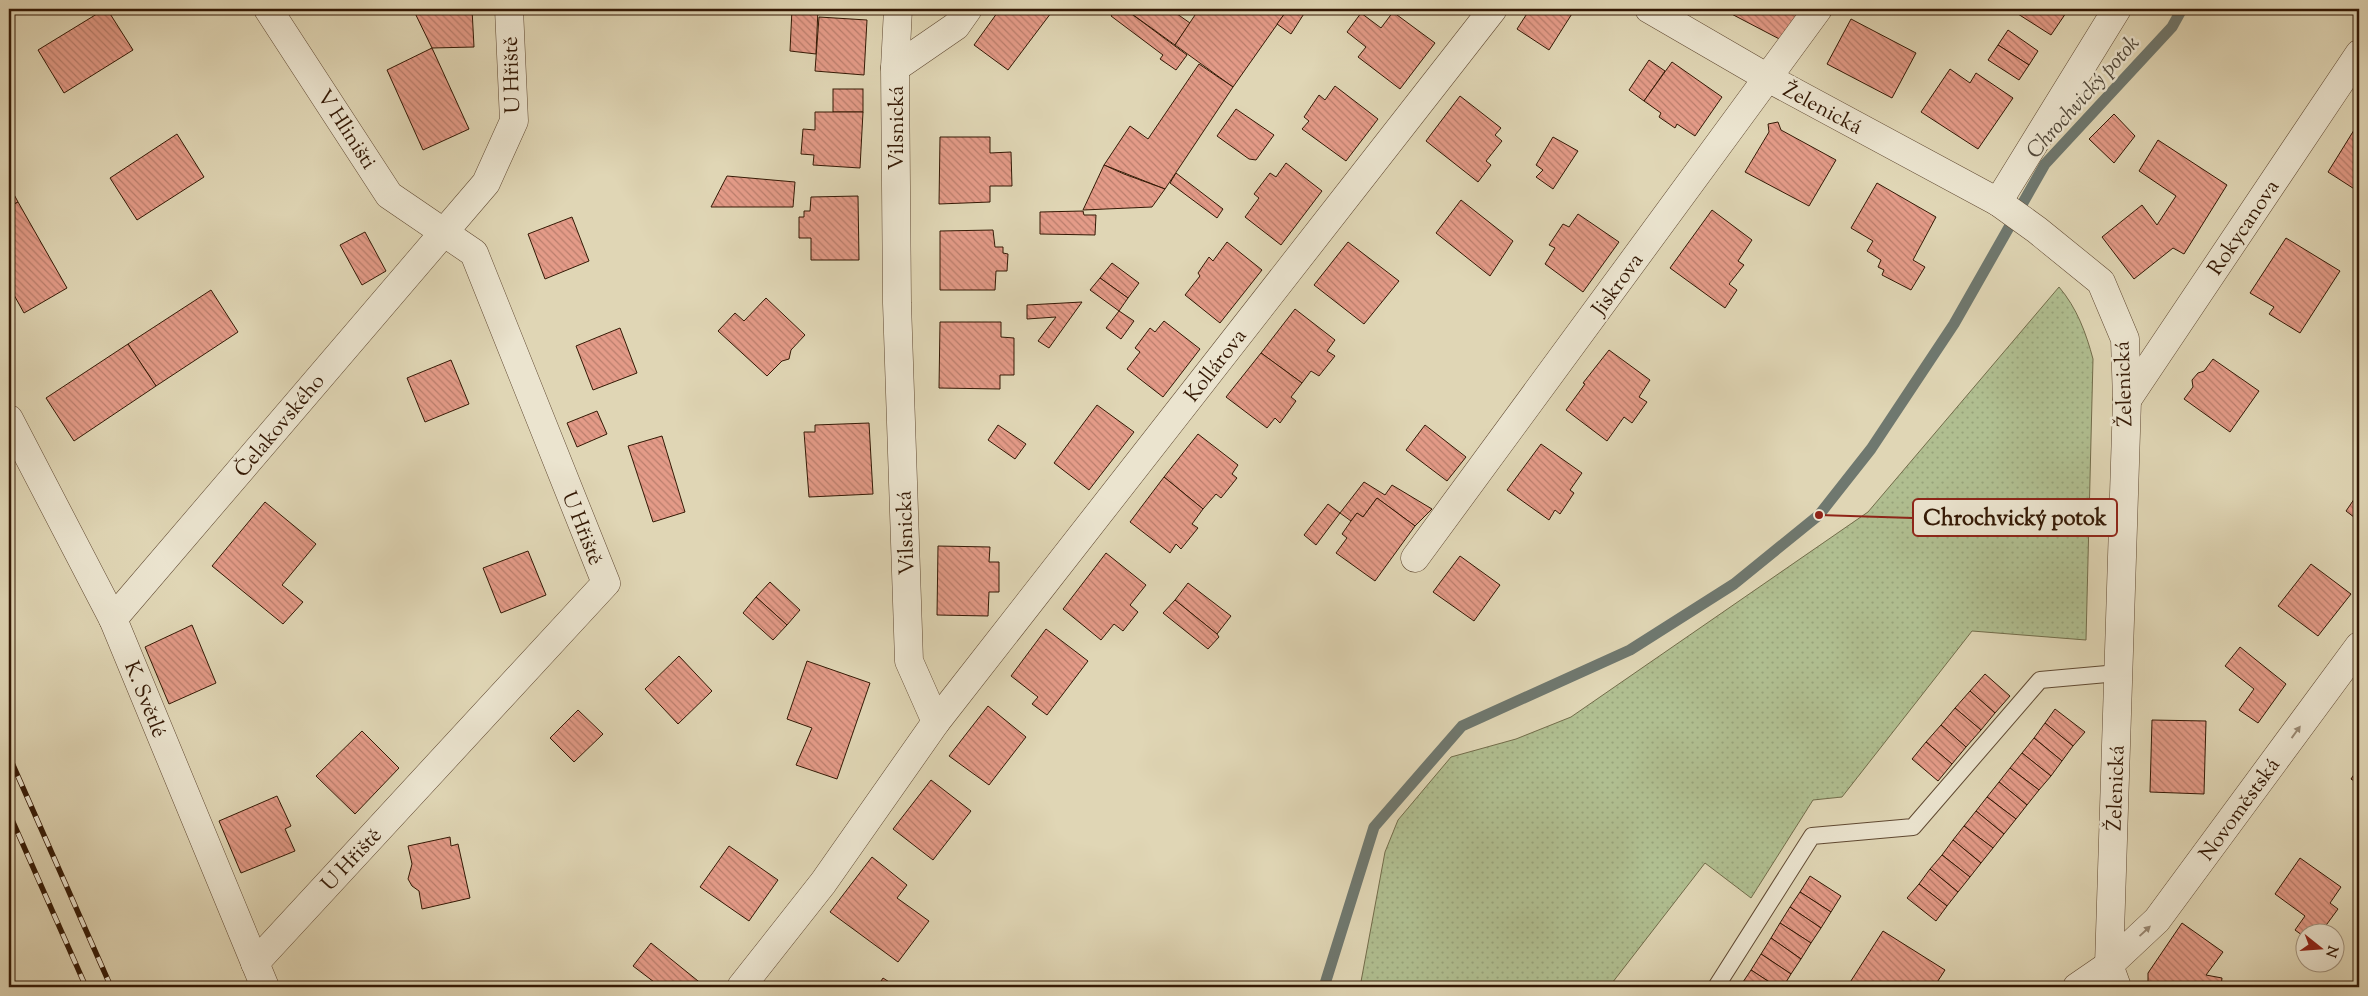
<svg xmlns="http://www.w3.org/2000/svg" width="2368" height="996" font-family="'Sorts Mill Goudy',serif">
  <defs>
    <pattern id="garden-dots" width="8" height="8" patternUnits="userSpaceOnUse" patternTransform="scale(1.25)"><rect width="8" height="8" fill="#b0be90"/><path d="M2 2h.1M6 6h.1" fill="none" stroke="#98a37b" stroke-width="1.8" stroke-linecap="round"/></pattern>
    <pattern id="building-back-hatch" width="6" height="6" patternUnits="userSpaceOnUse" patternTransform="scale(1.25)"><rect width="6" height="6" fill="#e49b88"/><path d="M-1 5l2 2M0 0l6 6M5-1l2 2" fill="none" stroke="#ba7e6d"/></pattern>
  </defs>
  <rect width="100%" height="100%" fill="#e0d6b5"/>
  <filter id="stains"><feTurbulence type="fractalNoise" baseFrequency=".004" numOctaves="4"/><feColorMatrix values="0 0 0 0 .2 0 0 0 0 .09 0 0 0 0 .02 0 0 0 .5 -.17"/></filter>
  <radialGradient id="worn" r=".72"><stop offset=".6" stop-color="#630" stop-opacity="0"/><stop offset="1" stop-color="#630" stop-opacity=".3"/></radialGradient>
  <path fill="url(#garden-dots)" stroke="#726c4a" d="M2059 287C2077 308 2086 333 2093 359L2086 640 1972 631 1842 797 1813 800 1751 898 1705 863 1609 987H1360L1385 852 1398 820 1451 757 1516 739 1571 717 1868 512Z"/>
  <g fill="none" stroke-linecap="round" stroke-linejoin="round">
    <polyline stroke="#6f786f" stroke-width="11" points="1324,987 1374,827 1462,726 1630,650 1734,584 1819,515 1871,449 1954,324 2045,164 2172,27 2182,9"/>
  </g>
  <g fill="url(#building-back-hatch)" stroke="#341905">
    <polygon points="105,9 107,9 133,50 64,93 38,50"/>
    <polygon points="413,9 472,9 474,47 432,48"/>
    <polygon points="792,9 818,9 816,54 790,51"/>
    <polygon points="1000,9 1054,9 1008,70 974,45"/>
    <polygon points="1116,9 1125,9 1187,55 1176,70 1160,59 1163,55 1111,16"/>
    <polygon points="1125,9 1170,9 1190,23 1175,45"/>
    <polygon points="1199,9 1288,9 1233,87 1175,45"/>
    <polygon points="1288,9 1307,9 1291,34 1277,24"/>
    <polygon points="1530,9 1575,9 1549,50 1517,29"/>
    <polygon points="1722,9 1805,9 1787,43"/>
    <polygon points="2021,9 2068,9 2068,10 2051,35 2018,14"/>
    <polygon points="1393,12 1435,43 1400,89 1358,57 1366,47 1347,32 1361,13 1381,28"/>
    <polygon points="819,17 867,20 864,75 815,71"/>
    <polygon points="1851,19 1916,53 1892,98 1827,64"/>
    <polygon points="2008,30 2038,51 2029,65 1998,45"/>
    <polygon points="1998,45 2029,65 2019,80 1988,60"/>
    <polygon points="432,48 469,129 423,150 387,70"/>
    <polygon points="1649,60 1665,71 1644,101 1629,90"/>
    <polygon points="1672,62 1722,97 1695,136 1677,124 1675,128 1659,117 1661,113 1644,101"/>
    <polygon points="1199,64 1233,87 1165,189 1104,165 1130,126 1148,139"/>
    <polygon points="1950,69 1970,83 1976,73 2013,98 1978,149 1921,112"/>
    <polygon points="1335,86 1378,119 1346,161 1302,129 1309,121 1304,117 1319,95 1325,100"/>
    <rect x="833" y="89" width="30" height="23"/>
    <polygon points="1460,96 1501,128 1495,135 1502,141 1486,161 1491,165 1478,182 1426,141"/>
    <polygon points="1236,109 1274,135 1256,160 1249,159 1217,136"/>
    <polygon points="815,112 863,112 860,168 813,165 814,155 801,154 803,129 815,130"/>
    <polygon points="2114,114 2135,136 2114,163 2089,139"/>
    <polygon points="1778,122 1781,130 1836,160 1809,206 1745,172 1769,132 1768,124"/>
    <polygon points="2359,122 2359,192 2328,172"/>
    <polygon points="177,134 204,177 137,220 110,178"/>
    <polygon points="940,137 990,137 990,153 1011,152 1012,186 990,186 990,202 939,204"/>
    <polygon points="1553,137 1578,151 1553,189 1536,177 1543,170 1536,165"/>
    <polygon points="2158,140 2227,185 2184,254 2173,248 2134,279 2102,237 2142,205 2157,225 2176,196 2139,171"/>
    <polygon points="1286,163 1322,191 1281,245 1245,217 1259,198 1254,194 1270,173 1276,177"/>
    <polygon points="1104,165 1124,174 1165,189 1152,207 1083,210"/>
    <polygon points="1176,173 1223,209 1217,218 1170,183"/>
    <polygon points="727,176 795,182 793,207 711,207"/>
    <polygon points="1877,183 1936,217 1913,260 1925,267 1911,290 1882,275 1884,270 1878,267 1881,260 1867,251 1873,241 1851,228"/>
    <polygon points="9,185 18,202 9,207"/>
    <polygon points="858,196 859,260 811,260 811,238 799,238 799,217 804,217 804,211 810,211 811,197"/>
    <polygon points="1461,200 1513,241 1490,276 1436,233"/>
    <polygon points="18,202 67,288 24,313 9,286 9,207"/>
    <polygon points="1712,210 1752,240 1738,261 1744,265 1729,284 1737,290 1725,308 1670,268"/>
    <polygon points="1083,211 1084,215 1096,215 1095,235 1040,234 1040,212"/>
    <polygon points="1578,214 1619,242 1583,292 1545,264 1555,248 1549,245 1563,224 1569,227"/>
    <polygon points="572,217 589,261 545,279 528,234"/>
    <polygon points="993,230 995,247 1003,247 1003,253 1008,254 1007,271 996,271 995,290 940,290 940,231"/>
    <polygon points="365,232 386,271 362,285 340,245"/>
    <polygon points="2286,238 2340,271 2300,333 2269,314 2274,307 2250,293"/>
    <polygon points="1227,242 1262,270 1220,323 1185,295 1200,276 1198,273 1209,257 1213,261"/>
    <polygon points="1348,242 1399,281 1364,324 1314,285"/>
    <polygon points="1112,263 1139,283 1128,298 1100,278"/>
    <polygon points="1100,278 1128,298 1119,311 1090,290"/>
    <polygon points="211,290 238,332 156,386 128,344"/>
    <polygon points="766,298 805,335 791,350 789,359 782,361 767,376 718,331 735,313 744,321"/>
    <polygon points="1082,302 1049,348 1038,341 1056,317 1027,319 1027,305"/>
    <polygon points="1295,309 1335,340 1327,351 1335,356 1319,376 1311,371 1302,383 1261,353"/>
    <polygon points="1119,311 1134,321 1121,339 1106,328"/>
    <polygon points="1164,321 1200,349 1163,397 1127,369 1140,352 1135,348 1150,328 1155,332"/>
    <polygon points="940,322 1001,322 1001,337 1014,338 1014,375 1000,375 1000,389 939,388"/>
    <polygon points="620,328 637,373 593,390 576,346"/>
    <polygon points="128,344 156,386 74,441 46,398"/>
    <polygon points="1609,350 1650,380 1639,397 1647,402 1632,423 1624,417 1607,441 1566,410 1585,384 1583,383"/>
    <polygon points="1261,353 1302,383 1291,397 1296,401 1280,423 1275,418 1267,428 1226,397"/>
    <polygon points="2213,359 2259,391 2230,432 2184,399 2193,387 2192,380 2198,373 2204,371"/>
    <polygon points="451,360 469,404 425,422 407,378"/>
    <polygon points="1097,405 1134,432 1089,490 1054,463"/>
    <polygon points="597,411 607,434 577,447 567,423"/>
    <polygon points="869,423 873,494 809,497 804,432 815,432 815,425"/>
    <polygon points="998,425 1026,444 1015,459 988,440"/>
    <polygon points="1425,425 1466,457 1447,481 1406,450"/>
    <polygon points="1198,434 1238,465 1232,474 1237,478 1221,498 1216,494 1203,509 1164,477"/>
    <polygon points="662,436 685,512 653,522 628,446"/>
    <polygon points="1541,444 1582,473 1570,490 1574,493 1560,514 1555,510 1549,520 1507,490"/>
    <polygon points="1164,477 1203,509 1192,524 1198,528 1181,549 1176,544 1170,553 1130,522"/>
    <polygon points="1364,482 1385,495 1392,485 1432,509 1415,526 1377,498 1363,517 1357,513 1351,521 1340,513"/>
    <polygon points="2359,492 2359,521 2346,511"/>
    <polygon points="1377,498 1415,526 1375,581 1336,553 1347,538 1342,534 1351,521 1357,513 1363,517"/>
    <polygon points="265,502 316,544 282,585 303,602 283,624 212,566"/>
    <polygon points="1328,504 1340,513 1316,545 1304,535"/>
    <polygon points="938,546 990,547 989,562 999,562 999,592 989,592 988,616 937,615"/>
    <polygon points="528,551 546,595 501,613 483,568"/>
    <polygon points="1106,553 1146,585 1130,605 1138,612 1123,631 1114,624 1101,640 1063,609"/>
    <polygon points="1460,556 1500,585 1474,621 1433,592"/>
    <polygon points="2311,564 2351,594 2318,636 2278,606"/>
    <polygon points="770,582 800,610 787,625 756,597"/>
    <polygon points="1188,583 1231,616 1217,634 1175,600"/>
    <polygon points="756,597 787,625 773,640 743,613"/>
    <polygon points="1175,600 1217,634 1219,637 1208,649 1163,613"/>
    <polygon points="192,625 216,683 169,704 145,647"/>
    <polygon points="1046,629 1088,661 1047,715 1032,704 1038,697 1011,676"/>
    <polygon points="2240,647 2286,684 2258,723 2239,710 2254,689 2225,666"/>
    <polygon points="679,656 712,691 678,724 645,689"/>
    <polygon points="807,661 870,683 837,779 796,765 812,728 787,719"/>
    <polygon points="1985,674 2010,696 1995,713 1970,691"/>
    <polygon points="1970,691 1995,713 1981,730 1955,708"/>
    <polygon points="988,706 1026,737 989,785 949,756"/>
    <polygon points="1955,708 1981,730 1966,747 1941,725"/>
    <polygon points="2055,709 2085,732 2073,746 2045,723"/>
    <polygon points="578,710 603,734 574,762 550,738"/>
    <polygon points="2152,720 2206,721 2204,794 2150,792"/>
    <polygon points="2045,723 2073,746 2062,761 2034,738"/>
    <polygon points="1941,725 1966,747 1952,764 1926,742"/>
    <polygon points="362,731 399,768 355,814 316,776"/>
    <polygon points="2034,738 2062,761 2051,776 2022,753"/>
    <polygon points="1926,742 1952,764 1938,781 1912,759"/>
    <polygon points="2022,753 2051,776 2039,790 2010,768"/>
    <polygon points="2358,759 2359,759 2359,784 2351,779 2355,773 2354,766"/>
    <polygon points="2010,768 2039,790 2027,805 1999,782"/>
    <polygon points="931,780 971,811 933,860 893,829"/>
    <polygon points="1999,782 2027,805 2016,819 1987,797"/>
    <polygon points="277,796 291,826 285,829 295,851 241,873 219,821"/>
    <polygon points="1987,797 2016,819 2004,834 1976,811"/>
    <polygon points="1976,811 2004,834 1993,848 1964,826"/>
    <polygon points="1964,826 1993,848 1981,863 1953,840"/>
    <polygon points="450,837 451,846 458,844 470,898 422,909 419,891 412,886 408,879 412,864 408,846"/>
    <polygon points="1953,840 1981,863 1970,877 1942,855"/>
    <polygon points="729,846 778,880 749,921 700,887"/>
    <polygon points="1942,855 1970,877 1958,892 1930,869"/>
    <polygon points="872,857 907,885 897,898 929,921 898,962 830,912"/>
    <polygon points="2300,858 2341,887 2330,903 2338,909 2324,928 2330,934 2306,934 2306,938 2295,930 2305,916 2275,894"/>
    <polygon points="1930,869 1958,892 1947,906 1919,884"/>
    <polygon points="1810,876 1841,896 1831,912 1800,892"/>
    <polygon points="1919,884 1947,906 1936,921 1907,898"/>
    <polygon points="1800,892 1831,912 1821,928 1790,907"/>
    <polygon points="1790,907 1821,928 1811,943 1780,923"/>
    <polygon points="1780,923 1811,943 1801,959 1771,938"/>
    <polygon points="2182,923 2223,952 2206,975 2222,978 2221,987 2148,987 2148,973"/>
    <polygon points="1883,931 1945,970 1934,987 1847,987"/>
    <polygon points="1771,938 1801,959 1791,974 1761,954"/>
    <polygon points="651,943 703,985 702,987 650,987 654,982 633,966"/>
    <polygon points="1761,954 1791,974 1783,987 1777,987 1751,970"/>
    <polygon points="1751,970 1777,987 1743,987 1741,985"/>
    <polygon points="883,978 897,987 877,987"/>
  </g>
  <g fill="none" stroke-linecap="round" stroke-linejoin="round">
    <g stroke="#5f4831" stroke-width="18">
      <polyline id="lane" points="1716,987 1812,836 1913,827 2040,680 2118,673"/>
    </g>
    <g stroke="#5f4831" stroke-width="29">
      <g id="street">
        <polyline points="1649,9 1768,78 1998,202 2037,230 2101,282 2125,339 2127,400 2109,965 2117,987"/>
        <polyline points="895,68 956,26 968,9"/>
        <polyline points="1998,202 2117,9"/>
        <polyline points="2127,400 2359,54"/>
        <polyline points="9,419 113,619 265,987"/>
        <polyline points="1415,558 1818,9"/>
        <polyline points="113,619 486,183 514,121 509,9"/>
        <polyline points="936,722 1493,9"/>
        <polyline points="255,963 606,583 474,253 389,195 268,9"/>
        <polyline points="741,987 823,883 936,722 909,661 897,303 895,68 898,9"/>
        <polyline points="2077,987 2109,965 2157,920 2359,646"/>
      </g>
    </g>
    <use href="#lane" stroke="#ebe4cf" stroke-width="16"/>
    <use href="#street" stroke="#ebe4cf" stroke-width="28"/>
    <g stroke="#341905" stroke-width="5.5">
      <g id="rail">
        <polyline points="9,756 111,987"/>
        <polyline points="9,813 86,987"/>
      </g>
    </g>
    <use href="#rail" stroke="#ebe4cf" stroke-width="4" stroke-dasharray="11" stroke-linecap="butt"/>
  </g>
  <defs><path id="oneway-solid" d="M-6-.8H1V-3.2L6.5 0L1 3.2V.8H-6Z" transform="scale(1.25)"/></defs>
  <g fill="#998974">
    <use href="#oneway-solid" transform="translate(2296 732) rotate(-54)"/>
    <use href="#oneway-solid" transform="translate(2145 931) rotate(-43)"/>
  </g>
  <g text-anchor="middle" stroke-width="5" stroke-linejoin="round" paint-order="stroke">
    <g font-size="21" fill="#341905" stroke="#ebe4cf">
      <text transform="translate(511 75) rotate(-92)" y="7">U Hřiště</text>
      <text transform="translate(1823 108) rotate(28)" y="7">Želenická</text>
      <text transform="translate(896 128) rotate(-90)" y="7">Vilsnická</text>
      <text transform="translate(347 129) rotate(57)" y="7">V Hliništi</text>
      <text transform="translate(2243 227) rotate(-56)" y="7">Rokycanova</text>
      <text transform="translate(1617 284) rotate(-54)" y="7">Jiskrova</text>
      <text transform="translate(1215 365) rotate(-52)" y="7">Kollárova</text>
      <text transform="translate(2123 384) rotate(-92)" y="7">Želenická</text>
      <text transform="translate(279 425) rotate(-50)" y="7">Čelakovského</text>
      <text transform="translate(583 528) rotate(68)" y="7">U Hřiště</text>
      <text transform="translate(905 533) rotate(-92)" y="7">Vilsnická</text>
      <text transform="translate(146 699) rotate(68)" y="7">K. Světlé</text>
      <text transform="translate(2115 788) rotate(-88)" y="7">Želenická</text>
      <text transform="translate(2239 809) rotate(-54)" y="7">Novoměstská</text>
      <text transform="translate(351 859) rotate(-47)" y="7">U Hřiště</text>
    </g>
    <g font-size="22" font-style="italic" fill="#51483a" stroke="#ebe4cf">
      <text transform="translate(2082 96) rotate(-48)" y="8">Chrochvický potok</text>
    </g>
  </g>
  <path fill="none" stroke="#8f2418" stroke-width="2" d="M1819 515L1913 518"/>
  <circle fill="#8f2418" stroke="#ebe4cf" stroke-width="2" cx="1819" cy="515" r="5"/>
  <rect fill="#ebe4cf" stroke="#8f2418" stroke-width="2" x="1913" y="499" width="204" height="37" rx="5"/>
  <g font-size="22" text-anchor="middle" font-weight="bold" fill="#341905">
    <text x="2015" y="525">Chrochvický potok</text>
  </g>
  <rect width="2368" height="996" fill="none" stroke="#e0d6b5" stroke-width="30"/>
  <rect x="10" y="10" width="2348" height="976" fill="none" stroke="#341905" stroke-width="2.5"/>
  <rect x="15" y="15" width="2338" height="966" fill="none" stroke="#341905"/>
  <g transform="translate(2320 948) rotate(107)"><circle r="24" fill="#ebe4cf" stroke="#a2937e"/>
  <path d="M0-4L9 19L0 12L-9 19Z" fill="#8f2418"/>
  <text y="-8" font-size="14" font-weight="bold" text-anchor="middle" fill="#341905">N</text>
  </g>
  <rect width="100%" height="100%" filter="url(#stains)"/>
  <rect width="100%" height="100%" fill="url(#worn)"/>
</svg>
